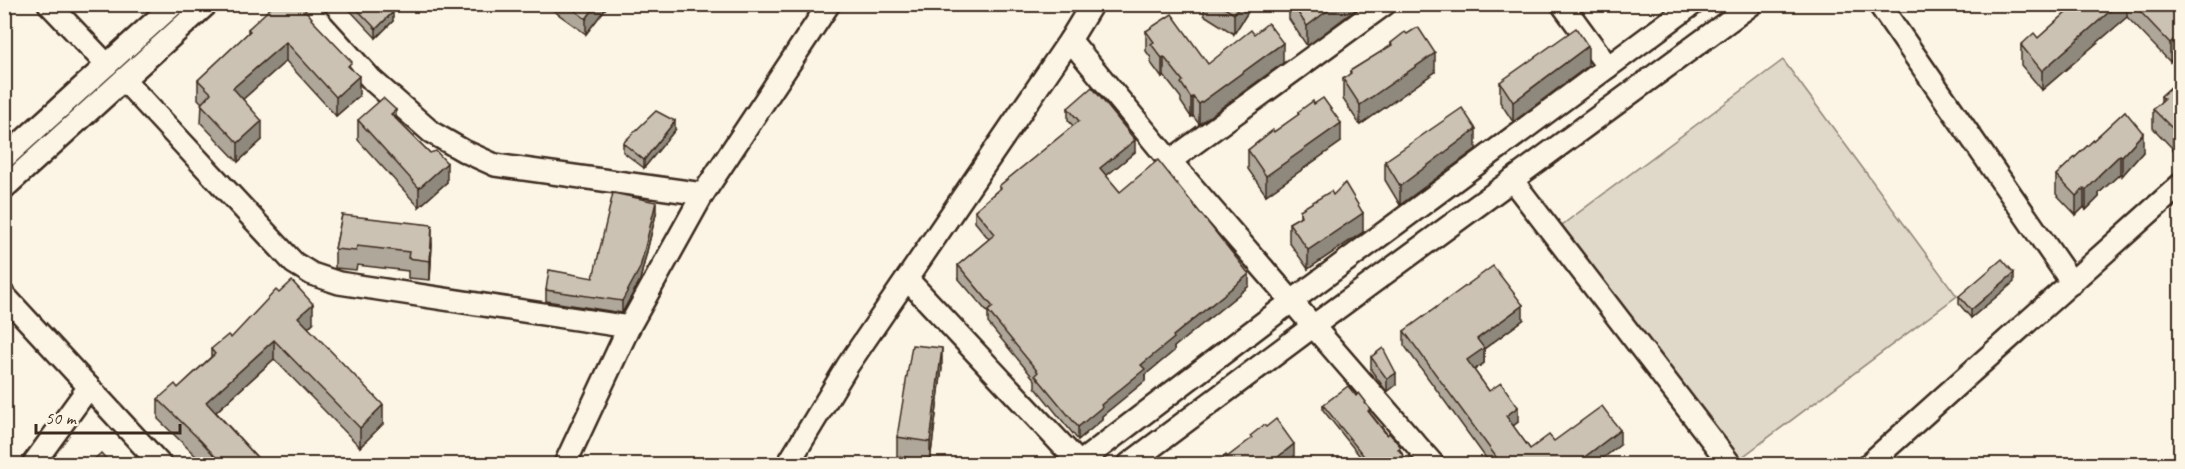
<svg xmlns="http://www.w3.org/2000/svg" width="2185" height="469" font-family="Caveat,sans-serif">
  <rect width="100%" height="100%" fill="#fcf5e5"/>
  <filter id="ink" filterUnits="userSpaceOnUse"><feTurbulence type="fractalNoise" baseFrequency=".0167" numOctaves="2"/><feDisplacementMap in="SourceGraphic" scale="12" xChannelSelector="R" yChannelSelector="G"/><feConvolveMatrix kernelMatrix="1 2 1 2 8 2 1 2 1" color-interpolation-filters="sRGB"/></filter>
  <g filter="url(#ink)">
    <polygon fill="#e0d8c8" stroke="#8e8173" stroke-width="1.5" points="1783,60 1957,296 1737,461 1562,225"/>
    <g fill="none" stroke-linecap="round" stroke-linejoin="round">
      <g stroke="#3b2a1e" stroke-width="26">
        <g id="street">
          <polyline points="49,4 107,65"/>
          <polyline points="303,4 372,80 431,132 464,151 495,165 703,194"/>
          <polyline points="1385,4 1170,161 1433,464"/>
          <polyline points="1562,4 1608,67"/>
          <polyline points="1879,4 2072,283"/>
          <polyline points="1070,40 1170,161"/>
          <polyline points="124,80 294,263 312,274 339,283 629,327"/>
          <polyline points="4,158 174,4"/>
          <polyline points="1512,180 1730,464"/>
          <polyline points="4,188 207,4"/>
          <polyline points="907,279 1079,463"/>
          <polyline points="4,295 160,464"/>
          <polyline points="33,464 89,387"/>
          <polyline points="565,464 629,327 703,194 829,4"/>
          <polyline points="788,464 848,365 1070,40 1092,4"/>
          <polyline points="1078,464 1292,301 1693,4"/>
          <polyline points="1129,464 1312,327 1752,4"/>
          <polyline points="1869,464 2180,185"/>
        </g>
      </g>
      <use href="#street" stroke="#fcf5e5" stroke-width="21"/>
    </g>
    <g fill="#afa79a" stroke="#3b2a1e" stroke-width="1.5">
      <polygon points="344,4 386,4 393,21 376,38"/>
      <polygon points="547,4 609,4 586,34 547,6"/>
      <polygon points="1204,4 1253,4 1234,34 1204,15"/>
      <polygon points="1289,4 1363,4 1307,46 1289,19"/>
      <polygon points="2076,4 2179,4 2170,62 2127,17 2042,90 2021,65 2021,45 2038,38"/>
      <polygon points="279,7 312,21 352,69 359,96 336,116 286,61 243,99 262,140 238,162 201,123 202,103 198,99 198,80 248,33 248,29"/>
      <polygon points="1146,31 1208,64 1283,63 1199,124 1193,116 1191,117 1181,102 1181,98 1164,76 1162,78 1151,63 1151,58 1146,51"/>
      <polygon points="1407,34 1435,72 1360,125 1343,99 1343,79 1350,74 1350,71 1391,46 1391,43"/>
      <polygon points="1588,66 1513,122 1500,102 1500,82"/>
      <polygon points="2181,78 2181,142 2173,149 2153,128 2153,109 2161,102 2161,96"/>
      <polygon points="1068,108 1135,152 1106,176 1120,192 1249,286 1174,347 1174,351 1145,375 1145,381 1102,416 1102,420 1078,440 1035,387 1035,380 988,323 988,313 958,278 958,265 989,239 975,222 975,210 999,189 999,186 1073,126 1068,120"/>
      <polygon points="2125,111 2143,152 2122,176 2120,174 2099,193 2099,197 2086,210 2084,207 2076,215 2056,194 2056,175"/>
      <polygon points="1298,112 1341,142 1266,195 1248,169 1248,150 1298,115"/>
      <polygon points="396,119 430,153 447,182 419,207 358,140 358,120"/>
      <polygon points="675,130 644,168 623,152 623,143"/>
      <polygon points="1476,149 1400,205 1385,180 1385,161"/>
      <polygon points="1300,210 1363,232 1308,269 1289,242 1289,223 1300,217"/>
      <polygon points="656,214 640,280 622,313 546,301 546,290 593,278"/>
      <polygon points="342,215 432,244 430,280 408,278 408,271 357,265 356,270 335,268 335,249"/>
      <polygon points="2014,282 1971,318 1959,304 1959,296"/>
      <polygon points="1523,320 1484,349 1484,363 1474,370 1489,391 1518,422 1513,426 1530,449 1554,441 1620,445 1594,465 1491,465 1404,345 1404,331"/>
      <polygon points="313,323 308,328 383,424 360,447 274,359 216,412 264,465 205,465 158,419 158,399 178,388 211,357 211,349"/>
      <polygon points="1371,357 1396,385 1387,392 1371,370"/>
      <polygon points="942,368 930,461 897,456 897,437"/>
      <polygon points="1356,396 1366,405 1370,413 1401,451 1406,463 1405,465 1367,465 1323,410 1323,405"/>
    </g>
    <g fill="#8f887d" stroke="#3b2a1e" stroke-width="1.5">
      <polygon points="597,4 609,4 586,34 586,19"/>
      <polygon points="1240,4 1253,4 1234,34 1234,14"/>
      <polygon points="1336,4 1363,4 1307,46 1307,26"/>
      <polygon points="2118,4 2127,4 2127,17 2042,90 2042,71"/>
      <polygon points="393,12 393,21 376,38 376,29"/>
      <polygon points="2181,33 2181,52 2170,62 2170,43"/>
      <polygon points="286,42 286,61 233,108 233,88"/>
      <polygon points="1283,43 1283,63 1199,124 1199,104"/>
      <polygon points="1588,46 1588,66 1513,122 1513,102"/>
      <polygon points="1435,53 1435,72 1360,125 1360,105"/>
      <polygon points="1164,57 1164,76 1162,78 1162,58"/>
      <polygon points="359,76 359,96 336,116 336,97"/>
      <polygon points="1193,97 1193,116 1191,117 1191,98"/>
      <polygon points="396,110 396,129 391,114"/>
      <polygon points="262,121 262,140 238,162 238,143"/>
      <polygon points="675,121 675,130 644,168 644,160"/>
      <polygon points="1341,123 1341,142 1266,195 1266,176"/>
      <polygon points="2181,123 2181,142 2173,149 2173,129"/>
      <polygon points="1476,129 1476,149 1400,205 1400,186"/>
      <polygon points="2143,133 2143,152 2122,176 2122,156"/>
      <polygon points="1135,140 1135,152 1100,181 1100,168"/>
      <polygon points="2120,155 2120,174 2099,193 2099,197 2086,210 2086,190 2098,176"/>
      <polygon points="447,163 447,182 419,207 419,188"/>
      <polygon points="2084,188 2084,207 2076,215 2076,196"/>
      <polygon points="656,202 656,214 640,280 622,313 622,301"/>
      <polygon points="1363,213 1363,232 1308,269 1308,250"/>
      <polygon points="432,225 432,244 430,280 430,261"/>
      <polygon points="2014,273 2014,282 1971,318 1971,310"/>
      <polygon points="1249,274 1249,286 1174,347 1174,351 1145,375 1145,381 1102,416 1102,420 1078,440 1078,427 1141,365 1173,336"/>
      <polygon points="313,304 313,323 298,337 298,317"/>
      <polygon points="1523,305 1523,320 1484,349 1484,363 1467,375 1467,360 1477,339"/>
      <polygon points="274,340 274,359 206,421 206,402"/>
      <polygon points="942,348 942,368 930,461 930,442"/>
      <polygon points="1396,373 1396,385 1387,392 1387,379"/>
      <polygon points="383,405 383,424 360,447 360,428"/>
      <polygon points="1518,407 1518,422 1506,431 1506,416"/>
      <polygon points="1620,430 1620,445 1594,465 1574,465"/>
      <polygon points="1294,444 1294,463 1293,465 1268,465"/>
      <polygon points="1406,459 1406,463 1405,465 1399,465"/>
    </g>
    <g fill="#ccc2b3" stroke="#3b2a1e" stroke-width="1.5">
      <polygon points="275,4 279,7 282,4 300,4 312,18 311,19 352,62 348,66 359,76 336,97 286,42 233,88 262,121 238,143 201,104 211,93 198,80 250,31 248,29"/>
      <polygon points="352,4 386,4 393,12 376,29"/>
      <polygon points="566,4 597,4 586,19"/>
      <polygon points="1218,4 1240,4 1234,14"/>
      <polygon points="1292,4 1336,4 1307,26"/>
      <polygon points="2076,4 2118,4 2042,71 2021,45 2034,33 2038,38"/>
      <polygon points="2133,4 2179,4 2181,6 2181,33 2170,43"/>
      <polygon points="1172,14 1208,64 1251,30 1254,34 1268,23 1283,43 1199,104 1193,97 1191,98 1181,83 1183,81 1164,57 1162,58 1151,44 1154,42 1146,31"/>
      <polygon points="1418,27 1435,53 1360,105 1343,79 1351,73 1350,71 1392,45 1391,43 1405,32 1407,34"/>
      <polygon points="1576,28 1588,46 1513,102 1500,82"/>
      <polygon points="2181,78 2181,123 2173,129 2153,109 2164,99 2161,96"/>
      <polygon points="1092,87 1135,140 1100,168 1120,192 1158,160 1249,274 1173,336 1174,338 1141,365 1145,369 1101,405 1102,407 1078,427 1035,375 1038,372 988,311 993,307 958,265 995,234 975,210 1001,188 999,186 1079,121 1068,108"/>
      <polygon points="383,98 396,110 391,114 430,153 436,151 447,163 419,188 358,120"/>
      <polygon points="1323,98 1341,123 1266,176 1248,150 1273,130 1274,132 1299,114 1298,112 1313,101 1314,104"/>
      <polygon points="1462,108 1476,129 1400,186 1385,161"/>
      <polygon points="656,111 675,121 644,160 623,143"/>
      <polygon points="2125,111 2143,133 2122,156 2120,155 2098,176 2099,177 2086,190 2084,188 2076,196 2056,175"/>
      <polygon points="1345,183 1363,213 1308,250 1289,223 1301,216 1300,210 1331,191 1333,195"/>
      <polygon points="613,193 656,202 640,268 622,301 546,290 549,270 593,278"/>
      <polygon points="342,215 432,225 430,261 408,258 409,252 357,246 356,251 335,249"/>
      <polygon points="2002,259 2014,273 1971,310 1959,296"/>
      <polygon points="1493,266 1523,305 1477,339 1484,348 1467,360 1489,391 1501,383 1518,407 1506,416 1530,449 1549,435 1554,441 1602,406 1620,430 1574,465 1502,465 1404,331"/>
      <polygon points="292,281 313,304 298,317 383,405 360,428 274,340 206,402 264,465 223,465 201,441 158,399 175,384 178,388 215,354 211,349 228,335 231,338 276,290 279,293"/>
      <polygon points="912,345 942,348 930,442 897,437"/>
      <polygon points="1383,348 1396,373 1387,379 1371,357"/>
      <polygon points="1348,386 1356,396 1359,393 1366,402 1365,403 1370,409 1368,411 1387,435 1389,433 1401,447 1398,449 1406,459 1399,465 1371,465 1323,405"/>
      <polygon points="1276,419 1294,444 1268,465 1216,465 1226,455 1227,457 1252,438 1250,436 1264,425 1266,427"/>
      <polygon points="101,453 112,465 88,465"/>
      <polygon points="843,460 866,465 842,465"/>
    </g>
  </g>
  <rect width="2185" height="469" fill="none" stroke="#fcf5e5" stroke-width="24"/>
  <rect x="12" y="12" width="2161" height="445" fill="none" stroke="#3b2a1e" stroke-width="2" filter="url(#ink)"/>
  <path d="M36 424v9h144v-9" fill="none" stroke="#3b2a1e" stroke-width="3"/>
  <text x="45" y="424" font-size="18" fill="#3b2a1e" stroke="#fcf5e5" stroke-width="4.5" paint-order="stroke">50 m</text>
</svg>
